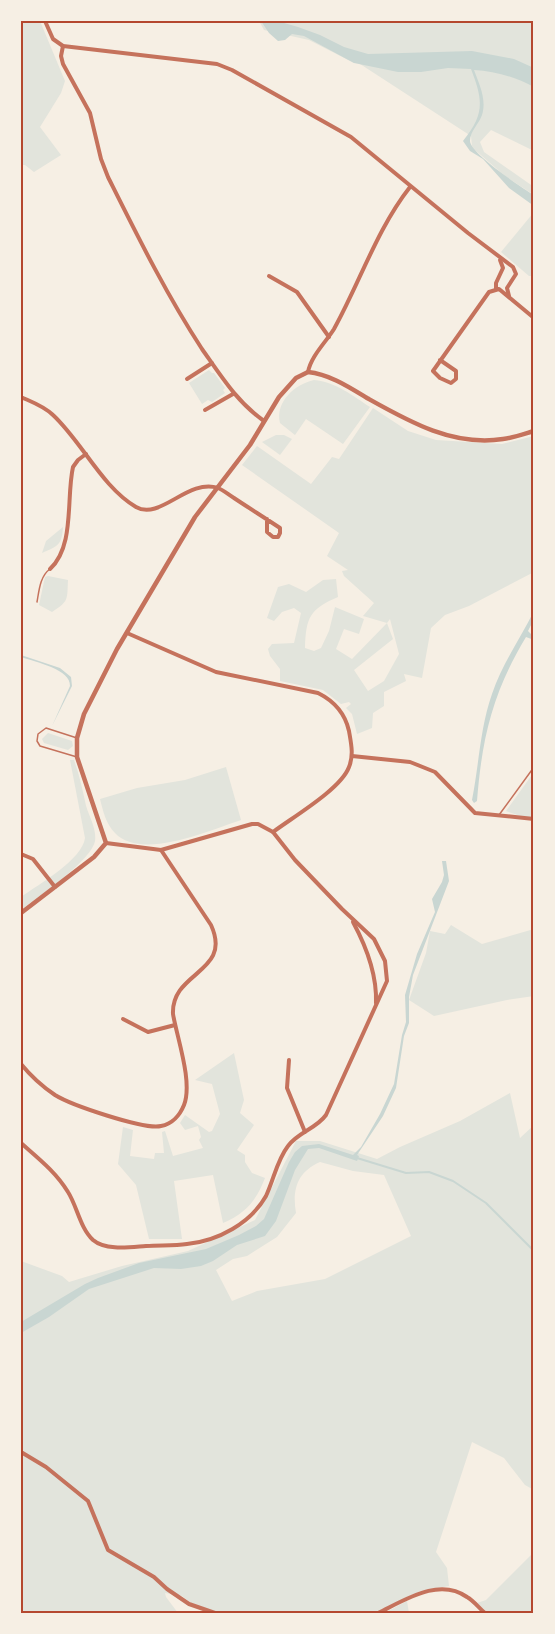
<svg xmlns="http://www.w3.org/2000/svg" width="555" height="1634" font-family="'Exo 2',sans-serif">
  <rect width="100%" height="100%" fill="#f6efe4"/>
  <g fill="#e2e4dc" fill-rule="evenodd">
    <polygon points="21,21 40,21 65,81 61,93 40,127 61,155 34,172 25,165 21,165"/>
    <polygon points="259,21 534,21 534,151 491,130 480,142 484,152 534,187 534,195 505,176 475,150 472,146 471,136 357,62 354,63 309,40 264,30"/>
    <polygon points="534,212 534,276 529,276 501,252"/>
    <polygon points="209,370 212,373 214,373 225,388 223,390 225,393 212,402 208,400 202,404 189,383"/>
    <path d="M314 380C336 382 353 396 370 407L343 444 306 419 295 435 280 423C275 402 295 384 314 380Z"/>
    <path d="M373 408 408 431 436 440 502 444 534 436V572L469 606 445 615 431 628 422 678 404 674 406 681 384 692V706L373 713 372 728 357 734 352 714 346 708 351 704 349 702 341 704 323 690 280 681V669L270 656 268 649 272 644 294 643 301 613 294 608 282 612 274 621 267 618 278 587 289 584 306 592 323 580 336 579 338 597C310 609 306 617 305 648L314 651 321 648 329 631 335 607 364 619 359 634 344 629 336 649 352 659 387 623 363 616 374 603 344 576 342 571 348 570 327 556 339 533 242 465 257 446 311 484 332 457 339 459ZM390 619 399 654 384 681 368 691 354 670 393 639 387 623Z"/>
    <polygon points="276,435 284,435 292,439 280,455 262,442"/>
    <path d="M63 527C62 546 57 546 42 553L46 541Z"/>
    <path d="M48 576 68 580C67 600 69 601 52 612L39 605 45 577Z"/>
    <polygon points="48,733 72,741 73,746 68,750 44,743 42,739"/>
    <path d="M70 760H74C79 774 82 787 85 801 87 814 97 827 95 841 91 861 38 897 21 910V897C39 884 82 860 85 838Z"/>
    <path d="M226 767 241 820C211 830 141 861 115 833 106 824 103 811 100 799L137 788 185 780Z"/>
    <polygon points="534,772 534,821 506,811"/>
    <polygon points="451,925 482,944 534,929 534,996 507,1000 434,1016 409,1000 426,953 430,931 445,934"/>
    <path d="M234 1053 244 1100 240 1113 254 1125 237 1150 245 1155V1162L252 1173 265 1178C256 1201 246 1213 223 1223L213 1175 174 1181 182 1239H149L136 1185 118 1164 123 1127 133 1130 130 1156 154 1159 155 1153H164L162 1132 165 1131 173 1156 203 1148 199 1140 201 1137 198 1126 185 1130 180 1123 185 1115 209 1132 212 1131 220 1114 212 1084 195 1080Z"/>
    <path d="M510 1093 520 1138 534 1125V1490L525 1485 504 1458 472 1442 436 1552 447 1568 449 1586 418 1592 374 1613H220L191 1603 182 1596 165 1593 166 1597 178 1613H21V1261L62 1276 69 1282 122 1266 188 1251 255 1220 296 1141H320L377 1159 400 1147 460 1121ZM320 1162 353 1171 384 1175 411 1236 325 1279 257 1291 232 1301 216 1270 233 1259 247 1256 277 1237 296 1213C292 1190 297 1172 320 1162Z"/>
    <polygon points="534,1552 534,1613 488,1613 477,1603 486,1600"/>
    <polygon points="407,1601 409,1613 384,1613"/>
  </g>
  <g fill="#c9d6d2">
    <path d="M261 21H277L298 27 320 35 344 47 368 54 472 51 514 59 534 68V87C515 77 495 71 474 70 479 84 487 99 482 115 479 124 470 131 470 141 470 153 522 188 534 195V206L509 188 483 159 470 151 463 141C485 114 483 100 471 69L448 68 421 72H398L354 63 304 36 292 34 285 40 278 41 269 33Z"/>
    <path d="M534 611V619L528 631 534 637V640L526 637C493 692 482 737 477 801L474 803 472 800C479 765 480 728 492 694 502 664 520 639 534 611Z"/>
    <path d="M21 655 60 668 71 677 72 686 52 726 70 686C71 669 35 662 21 657Z"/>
    <polygon points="442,861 446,861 449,881 413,975 409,997 409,1023 404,1036 396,1088 383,1116 357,1155 359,1156 357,1161 319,1148 308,1149 295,1170 276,1221 265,1236 237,1245 213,1261 201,1266 181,1269 154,1268 89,1289 49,1317 21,1333 21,1322 85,1284 98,1278 139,1263 206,1249 239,1235 256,1226 264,1219 289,1162 295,1152 302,1146 319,1144 353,1155 361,1147 380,1114 394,1084 402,1035 406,1022 405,995 417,954 435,912 432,899 442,882 444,875"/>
  </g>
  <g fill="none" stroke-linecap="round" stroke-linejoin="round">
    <polyline stroke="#c9d6d2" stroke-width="2" points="357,1158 406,1173 429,1172 453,1181 486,1203 534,1251"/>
    <g stroke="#c5725c" stroke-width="1.5">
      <path d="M37 602C39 591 40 576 50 569"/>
      <polyline points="77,757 40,746 37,741 38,734 46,728 77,738"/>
      <polyline points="499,815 534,767"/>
    </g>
    <g stroke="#c5725c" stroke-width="4">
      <polyline points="45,21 53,39 63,46 217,64 232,70 351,137 468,233 513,267 516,274 507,288 509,296"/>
      <path d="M63 46 61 56 63 64 90 113 101 159 108 177C137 235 166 294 202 349 221 376 237 402 264 421"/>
      <polyline points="269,276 297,292 329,337"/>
      <polyline points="496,289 496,283 503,268 500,260"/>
      <polyline points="440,360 456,371 456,379 451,383 440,378 433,371 489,292 499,289 534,318"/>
      <path d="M308 372C311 356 326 342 334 329 360 282 377 229 410 187"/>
      <polyline points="187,379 212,363"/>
      <path d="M21 397C32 402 44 406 53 415 82 442 102 487 136 507 160 521 188 478 218 488 223 490 229 495 234 498 249 508 265 518 280 528V533L278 537H273L267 532V519"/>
      <polyline points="205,410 233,394"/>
      <path d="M50 569C75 546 66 498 73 467L78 460 86 454"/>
      <path d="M127 633 216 672 318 693C334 701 345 713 349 731 351 743 354 755 349 767 341 789 293 817 273 832"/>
      <polyline points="352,756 410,762 435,772 475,813 534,819"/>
      <polyline points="21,854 33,859 55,887"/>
      <path d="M353 922C366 946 377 976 376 1003"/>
      <polyline points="123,1019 148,1032 175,1025"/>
      <polyline points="289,1060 287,1088 305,1132"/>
      <path d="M21 1064C30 1075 43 1087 55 1095 71 1105 144 1130 161 1126 172 1124 180 1115 184 1105 193 1082 177 1038 173 1014 171 971 233 973 211 925L161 850"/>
      <path d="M21 1143C38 1158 56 1172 68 1192 77 1206 80 1228 93 1240 106 1251 131 1247 146 1246 160 1245 174 1246 187 1244 218 1241 251 1223 266 1196 274 1179 277 1160 288 1146 298 1132 316 1129 326 1115L387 981 385 961 374 939 342 909 295 860 273 832 258 824H252L161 850 106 843"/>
      <polyline points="21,1452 46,1467 88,1501 108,1550 154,1577 167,1589 189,1604 215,1613"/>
      <path d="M378 1613C405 1600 439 1577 467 1597 474 1601 479 1608 485 1613"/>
    </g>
    <path stroke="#c5725c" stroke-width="4.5" d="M21 913 94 857 106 843 77 757V738L84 714 117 649 195 517 250 445 279 397 296 378 308 372C329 374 349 387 367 398 408 421 453 447 503 439 513 438 524 434 534 431"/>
  </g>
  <rect width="555" height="1634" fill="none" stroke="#f6efe4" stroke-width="45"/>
  <rect x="22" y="22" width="510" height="1590" fill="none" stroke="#b5482f" stroke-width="2"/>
</svg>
